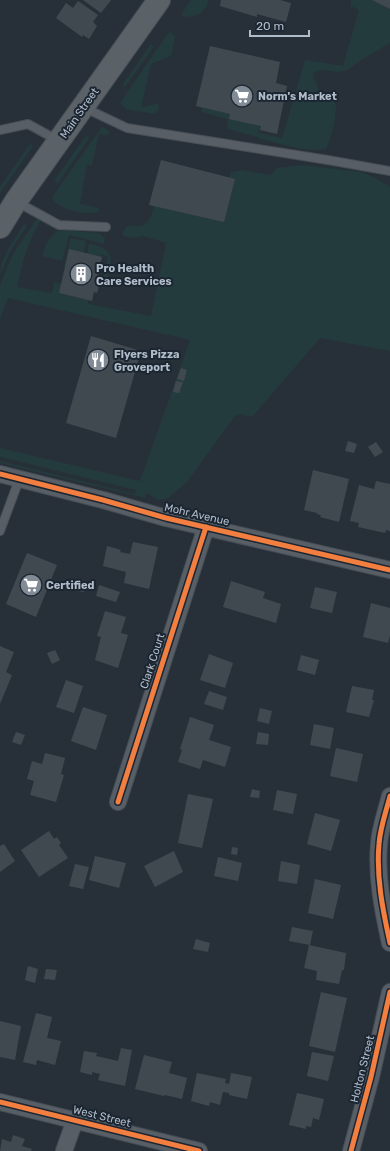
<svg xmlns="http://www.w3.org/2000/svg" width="390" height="1151" font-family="Rubik,sans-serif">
  <rect width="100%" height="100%" fill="#273038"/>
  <g fill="#243b3e">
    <path d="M191 0H209C206 12 195 19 183 16L182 13Z"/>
    <path d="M351 0H372L390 9V43L366 57 345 71 337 72 325 70 314 72 313 78 316 82 318 88 336 104C336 120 332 135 326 149 295 154 257 135 227 129L228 119 201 112 202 107 230 114 261 126 258 133 282 138 305 60 343 66 359 10 351 6Z"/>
    <polygon points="169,32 172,33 175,37 171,56 151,64 141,108 158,103 159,109 154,114 126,109 120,103"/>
    <polygon points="151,44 154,46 125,87 123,84"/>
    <path d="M102 127 109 131 108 135 99 134 92 165H87L80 204 98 208 99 209V211C87 217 60 210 52 198L57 190Z"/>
    <polygon points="86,136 89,138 58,183 54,181"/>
    <polygon points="30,144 33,146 0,193 0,187"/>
    <path d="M302 165 360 172 374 177 390 187V351L320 338 252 417 240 414 235 416 187 482 167 499 158 500 147 493 145 498 0 463V461L135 494 136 490 0 457V448L140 481 190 340 8 298 0 319V285L13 254 36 220 39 217 40 221C27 244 23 261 17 287L52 293 54 282 61 284 59 293 88 300V304L151 316 166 243 143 236 132 238 123 236V232L126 227C131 225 134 226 139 226 150 225 151 215 154 206L229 177 231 172 242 170 271 175 277 168Z"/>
    <path d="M24 224 27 226 11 250 0 275C0 258 15 239 24 224Z"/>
    <path d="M59 230 99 233 105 238 104 244 69 235 62 261 43 256C43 246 51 235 59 230Z"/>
    <polygon points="71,238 86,241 84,253 65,267 64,266"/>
    <path d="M89 243C117 251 112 257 107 282L102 281 108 257 101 254 100 257 87 254Z"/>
  </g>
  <g fill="#414950">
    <polygon points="83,0 111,0 101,13"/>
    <polygon points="221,0 280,0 291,3 286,22 257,14 257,17 220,6"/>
    <polygon points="372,0 390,0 390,9"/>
    <polygon points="78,1 98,15 93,22 97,26 89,39 83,35 82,37 56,18 66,3 73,8"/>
    <polygon points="210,46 280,62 276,83 287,86 277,134 260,130 261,126 229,119 230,114 196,106"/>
    <polygon points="161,160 235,179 224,222 149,205"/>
    <polygon points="69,249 102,257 96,282 100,283 97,293 94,292 92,301 59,293"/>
    <polygon points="91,336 141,351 116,438 66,423"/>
    <polygon points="181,368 187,370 184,381 177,379"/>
    <polygon points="176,381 183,382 179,393 173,392"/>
    <polygon points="348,441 357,444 354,453 345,451"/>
    <polygon points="376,442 383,452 375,457 368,447"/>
    <polygon points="313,470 349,479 339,522 320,517 321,515 317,514 317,513 304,510"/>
    <polygon points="376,481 390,484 390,531 386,530 385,533 358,527 359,523 350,521 359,485 374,489"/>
    <polygon points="133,542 158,547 149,589 124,583 126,572 103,566 107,546 121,550 120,552 130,554"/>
    <polygon points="27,553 57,565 36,617 6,604"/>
    <polygon points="231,581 265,592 263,598 281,604 276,623 223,607"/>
    <polygon points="75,583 86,585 84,592 73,590"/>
    <polygon points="99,585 120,592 116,602 96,596"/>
    <polygon points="315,587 337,592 332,613 310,608"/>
    <polygon points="371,603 390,608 390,636 388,643 363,637"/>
    <polygon points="105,611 126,617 121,633 128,635 118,668 95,660 101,637 97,636"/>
    <polygon points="0,646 14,652 6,672 12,675 0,704"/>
    <polygon points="55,650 60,660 52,664 47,653"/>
    <polygon points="209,654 233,663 225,688 200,680"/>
    <polygon points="301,655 319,660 315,675 297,670"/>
    <polygon points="66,680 83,686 74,713 56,707"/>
    <polygon points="352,686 374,690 372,700 374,700 369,717 346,712"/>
    <polygon points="209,691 227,697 223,710 204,704"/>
    <polygon points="83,707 107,715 96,750 71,741"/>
    <polygon points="260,708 272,711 269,724 257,721"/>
    <polygon points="190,717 214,725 209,740 231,747 225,767 203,760 200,769 178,762 182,750 180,749"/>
    <polygon points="314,724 334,728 330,749 310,745"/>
    <polygon points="16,732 25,735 21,745 12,742"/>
    <polygon points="258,732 269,734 268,745 256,744"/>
    <polygon points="336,748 363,754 357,782 330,776"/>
    <polygon points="45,753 65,758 61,774 64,775 56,802 30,795 34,781 27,779 32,761 42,764"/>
    <polygon points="252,789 260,791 259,798 250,797"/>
    <polygon points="277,790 297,794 293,814 273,810"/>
    <polygon points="188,794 213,799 202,848 178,843"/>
    <polygon points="315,813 340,820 331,851 307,844"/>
    <polygon points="49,831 54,839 57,837 61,843 59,845 68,858 39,877 21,850"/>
    <polygon points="4,844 15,861 0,872 0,846"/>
    <polygon points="232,847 238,848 237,855 231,854"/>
    <polygon points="174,851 183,872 155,887 144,866"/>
    <polygon points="95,856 126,863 119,888 89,880"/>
    <polygon points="218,857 242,863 238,881 214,876"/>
    <polygon points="281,861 300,865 297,884 278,881"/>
    <polygon points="75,864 89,867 83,889 69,886"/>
    <polygon points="315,879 341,885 333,919 308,913"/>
    <polygon points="292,927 313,931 310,945 289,941"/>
    <polygon points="196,939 210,943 208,952 193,949"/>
    <polygon points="309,945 346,953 344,970 342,970 339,984 316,980 317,971 304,968"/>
    <polygon points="28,966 38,969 35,983 25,980"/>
    <polygon points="46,969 57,970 55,980 44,979"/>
    <polygon points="321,992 347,998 335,1052 309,1046"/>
    <polygon points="36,1013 52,1017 47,1038 61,1041 55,1065 37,1060 36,1065 23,1062"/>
    <polygon points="0,1021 21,1026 15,1060 0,1057"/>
    <polygon points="121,1048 132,1050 125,1086 98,1080 100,1074 92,1072 92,1075 80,1072 84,1051 97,1053 96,1056 118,1061"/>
    <polygon points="312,1052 334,1056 328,1081 307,1076"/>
    <polygon points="144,1055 172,1062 169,1073 187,1078 182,1099 165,1095 164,1096 135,1089"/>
    <polygon points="197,1073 226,1079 225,1083 229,1084 231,1073 252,1077 247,1099 229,1095 229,1093 223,1092 220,1105 210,1102 209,1106 191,1101"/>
    <polygon points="297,1093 324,1099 319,1120 313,1118 311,1127 306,1126 306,1129 289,1125"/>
    <polygon points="13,1135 25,1139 22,1146 32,1149 31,1151 0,1151 2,1139 11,1142"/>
  </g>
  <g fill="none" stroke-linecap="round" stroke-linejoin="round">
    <g stroke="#464d54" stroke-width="10">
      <g id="service">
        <polyline points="85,108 127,128 328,160 390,171"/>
        <polyline points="0,130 28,124 59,141"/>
        <polyline points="17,202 59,225 106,227"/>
        <polyline points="0,531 19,480"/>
      </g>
    </g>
    <g stroke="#464d54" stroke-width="18">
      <g id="minor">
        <polyline points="0,474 103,500 166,518 390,570"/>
        <path d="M390 796C386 812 380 828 379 844 376 877 383 911 390 943"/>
        <polyline points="118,802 206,527"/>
        <polyline points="0,1102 199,1151"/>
        <polyline points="64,1151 75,1120"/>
        <polyline points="351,1151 371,1077 390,992"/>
      </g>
    </g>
    <g stroke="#454c54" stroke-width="24">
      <polyline id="primary" points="0,227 16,201 159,0"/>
    </g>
    <use href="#service" stroke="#585e65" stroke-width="8"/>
    <use href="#minor" stroke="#585e65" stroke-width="16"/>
    <use href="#primary" stroke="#5a6167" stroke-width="22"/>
    <g stroke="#1b2632" stroke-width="8">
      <g id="cycleway">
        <polyline points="0,474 103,500 166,518 390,570"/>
        <path d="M390 796C386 812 380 828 379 844 376 877 383 911 390 943"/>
        <polyline points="118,802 206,527"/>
        <polyline points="0,1102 199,1151"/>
        <polyline points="351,1151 371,1077 390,992"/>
      </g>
    </g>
    <use href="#cycleway" stroke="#f27e40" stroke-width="5"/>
  </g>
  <defs>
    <g id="supermarket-disc" transform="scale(1.15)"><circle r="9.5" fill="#818b96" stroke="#1b2632"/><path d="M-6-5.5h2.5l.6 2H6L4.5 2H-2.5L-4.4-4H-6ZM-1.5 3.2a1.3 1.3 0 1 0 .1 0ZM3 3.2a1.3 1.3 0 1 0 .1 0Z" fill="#fff"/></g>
    <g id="building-disc" transform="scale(1.15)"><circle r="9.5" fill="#818b96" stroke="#1b2632"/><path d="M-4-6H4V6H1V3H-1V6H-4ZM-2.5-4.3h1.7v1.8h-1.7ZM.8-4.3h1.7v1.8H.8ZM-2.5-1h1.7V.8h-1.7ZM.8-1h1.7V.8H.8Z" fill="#fff"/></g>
    <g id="restaurant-disc" transform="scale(1.15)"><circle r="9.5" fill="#818b96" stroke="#1b2632"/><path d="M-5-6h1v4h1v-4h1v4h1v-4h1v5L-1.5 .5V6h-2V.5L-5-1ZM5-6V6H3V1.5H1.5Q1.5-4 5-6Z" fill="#fff"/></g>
  </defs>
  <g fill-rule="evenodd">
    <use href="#supermarket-disc" x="242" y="96"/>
    <use href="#building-disc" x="81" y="274"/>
    <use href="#restaurant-disc" x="98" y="360"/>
    <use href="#supermarket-disc" x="31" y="585"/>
  </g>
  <g text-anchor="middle" stroke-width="4" stroke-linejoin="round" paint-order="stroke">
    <g font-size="11" font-weight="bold" fill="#b1bcc9" stroke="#1b2632" text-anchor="start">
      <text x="258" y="100">Norm's Market</text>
      <text x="96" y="272">Pro Health<tspan x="96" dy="13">Care Services</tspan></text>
      <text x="114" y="358">Flyers Pizza<tspan x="114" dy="13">Groveport</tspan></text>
      <text x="46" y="589">Certified</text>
    </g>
    <g font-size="11" fill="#b1bcc9" stroke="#1b2632">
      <text transform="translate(79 113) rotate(-55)" y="4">Main Street</text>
      <text transform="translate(197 514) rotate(13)" y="4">Mohr Avenue</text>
      <text transform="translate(152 661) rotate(-72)" y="4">Clark Court</text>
      <text transform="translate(362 1069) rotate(-76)" y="4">Holton Street</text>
      <text transform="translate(102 1116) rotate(14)" y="4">West Street</text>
    </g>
  </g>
  <path d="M250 30v6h59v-6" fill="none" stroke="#b1bcc9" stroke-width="2"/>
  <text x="256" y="30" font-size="12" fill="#b1bcc9" stroke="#1b2632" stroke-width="3" paint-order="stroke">20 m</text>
</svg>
